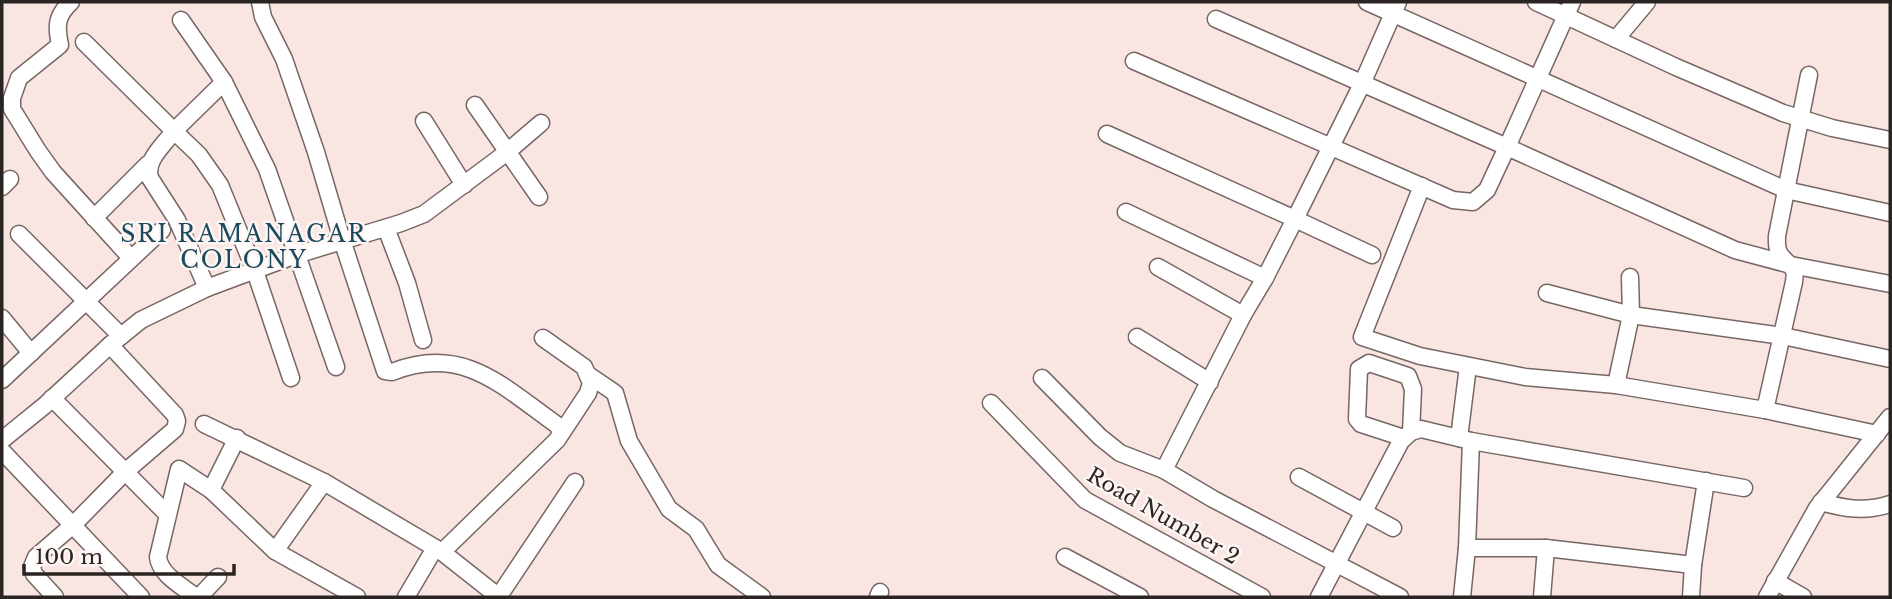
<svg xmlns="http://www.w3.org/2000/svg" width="1892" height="599" font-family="'Libre Baskerville',serif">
  <rect width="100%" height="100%" fill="#f9e6e2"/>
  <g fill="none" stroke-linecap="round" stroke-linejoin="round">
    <g stroke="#776664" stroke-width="19">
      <g id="minor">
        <path d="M71 2C56 16 56 26 60 45L19 78 12 98V109L38 151 53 172 131 258"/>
        <path d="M260 2 263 17 284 59 316 152 342 240 385 371 392 372C463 344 502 386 557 425L562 432"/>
        <polyline points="1367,2 1786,190 1890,213"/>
        <polyline points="1536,2 1676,67 1783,113 1832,128 1890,140"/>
        <polyline points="1572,2 1507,147 1735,250 1791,265 1890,284"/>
        <polyline points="1616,39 1647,2"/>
        <polyline points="84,42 174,131 224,82 181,20"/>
        <polyline points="1134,61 1453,200 1473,202 1487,190 1507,147 1216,19"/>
        <polyline points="224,82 267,169 336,367"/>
        <polyline points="475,105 539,197"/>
        <polyline points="424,121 464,185"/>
        <polyline points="1107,134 1295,219 1265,278 1243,315 1164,470 1213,499 1400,597"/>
        <polyline points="1422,186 1362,337 1420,356 1525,377 1616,385 1765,410 1877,434"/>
        <polyline points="2,187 10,179"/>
        <polyline points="1126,212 1265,278"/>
        <polyline points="94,218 148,164"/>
        <polyline points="386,228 407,283 423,340"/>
        <polyline points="19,234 121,336"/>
        <polyline points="1372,255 1295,219 1362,84 1398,2"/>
        <polyline points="1158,267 1243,315"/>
        <path d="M207 288 177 220 150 178C145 160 163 146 174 131L199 155 220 185 255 271 291 378"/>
        <polyline points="1547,293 1631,315 1783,336 1890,359"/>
        <polyline points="2,318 31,353"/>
        <polyline points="1137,337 1210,382"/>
        <polyline points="590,376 615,393 629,441 669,509 696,529 718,565 762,597"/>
        <polyline points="1042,378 1100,437 1120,453 1164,470"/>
        <polyline points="2,380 162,230"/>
        <polyline points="1616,385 1631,315 1630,277"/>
        <polyline points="52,398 167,514"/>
        <polyline points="991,403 1085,500 1262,597"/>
        <path d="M1765 410 1794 282 1795 271C1783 255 1776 259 1777 236L1809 75"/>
        <polyline points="204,424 324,482 442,552 499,597"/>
        <polyline points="237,438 211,490 275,551 357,597"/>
        <polyline points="1404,438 1361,424 1357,419 1359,369 1369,363 1408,376 1413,389 1411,432"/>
        <polyline points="1459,438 1468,366"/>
        <polyline points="2,440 44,406 110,345 141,320 207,288 296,255 401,223 424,214 506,153 541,123"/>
        <polyline points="2,451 141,597"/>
        <polyline points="1299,477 1393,528"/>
        <path d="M1821 502C1846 509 1865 512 1890 504"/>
        <polyline points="1467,548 1546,548"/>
        <polyline points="275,551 324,482"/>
        <polyline points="442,552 557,440 588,393 591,383 584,367 543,338"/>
        <polyline points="1065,557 1140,597"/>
        <polyline points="1775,581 1803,597"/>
        <polyline points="499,596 575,482"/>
        <polyline points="55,597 34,574 32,567 36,557 73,525 125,472 175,429 177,421 175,415 110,345"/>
        <path d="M196 597C182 586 160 575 158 557L179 469 211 490"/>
        <polyline points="199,597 218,577"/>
        <polyline points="406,597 435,548"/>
        <polyline points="878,597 880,592"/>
        <polyline points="1319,597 1401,441 1411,432 1421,429 1471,441 1744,488"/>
        <polyline points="1462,597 1467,548 1471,441"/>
        <polyline points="1542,597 1546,548 1693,565"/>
        <polyline points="1691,597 1693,565 1706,481"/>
        <polyline points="1767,597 1817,508 1890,417"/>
      </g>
    </g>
    <use href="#minor" stroke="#fff" stroke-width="16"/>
  </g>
  <g text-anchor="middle" stroke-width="5" stroke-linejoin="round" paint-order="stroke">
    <g font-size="21" fill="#2a2422" stroke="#fef6f4">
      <text transform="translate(1163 516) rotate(30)" y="7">Road Number 2</text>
    </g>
    <g font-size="23" letter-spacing="2" fill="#1b495d" stroke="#fef6f4">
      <text x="244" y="242">SRI RAMANAGAR<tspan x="244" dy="26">COLONY</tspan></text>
    </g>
  </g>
  <rect width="1892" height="599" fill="none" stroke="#2a2422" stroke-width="7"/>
  <path d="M24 564v10h210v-10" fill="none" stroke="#2a2422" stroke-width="3.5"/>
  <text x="35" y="564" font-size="21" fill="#2a2422" stroke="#fef6f4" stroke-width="5" paint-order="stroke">100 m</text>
</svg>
